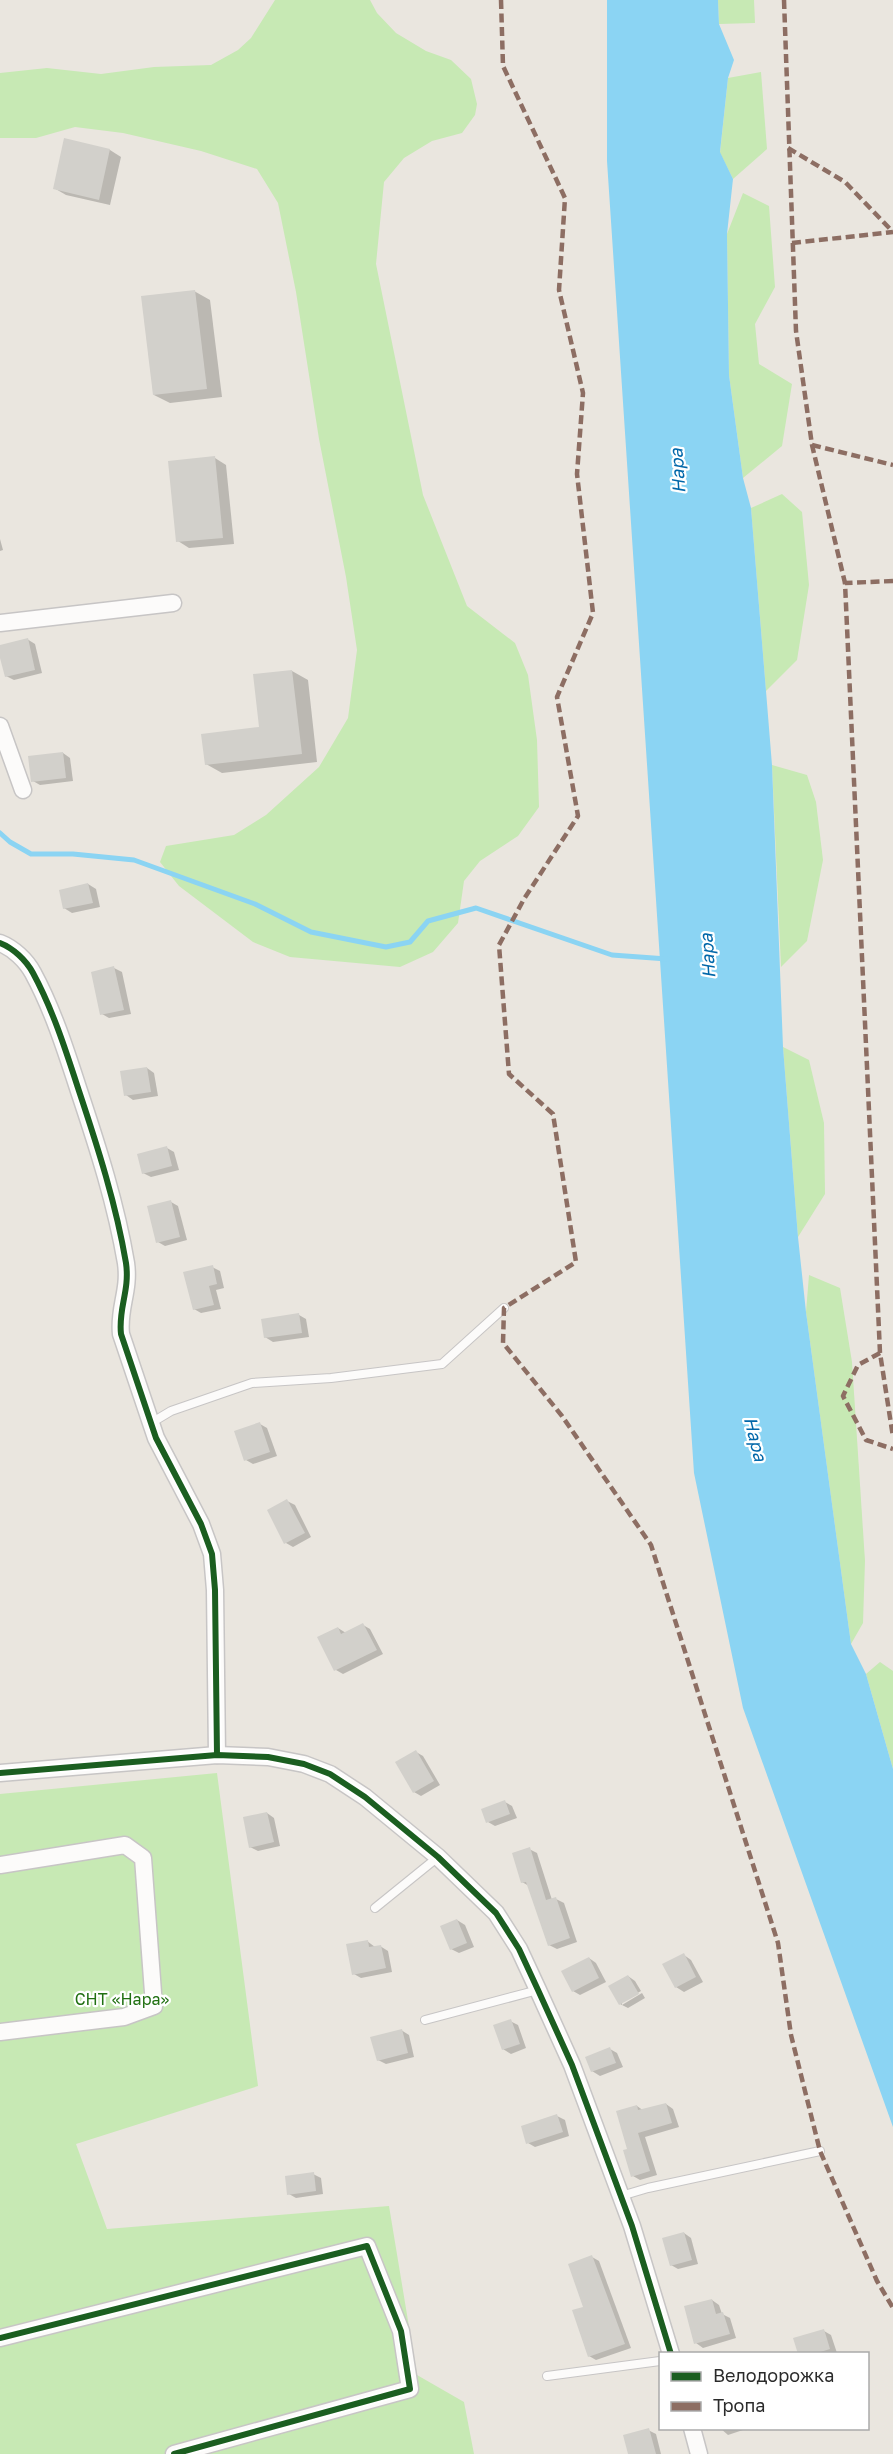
<svg xmlns="http://www.w3.org/2000/svg" width="893" height="2454" font-family="'Golos Text',sans-serif">
  <rect width="100%" height="100%" fill="#eae6df"/>
  <g fill="#c7e9b4">
    <polygon points="275,0 370,0 377,13 396,33 426,51 451,60 471,79 477,104 475,115 462,133 432,141 404,158 384,182 376,264 423,495 467,606 515,643 528,675 537,740 539,807 518,836 480,861 464,881 458,923 433,952 400,967 290,957 253,942 179,886 160,862 166,846 234,835 266,815 319,767 348,718 357,650 346,577 319,439 296,292 278,203 257,169 201,151 123,133 75,127 36,138 0,138 0,73 47,68 101,74 154,67 211,65 238,50 251,38"/>
    <polygon points="718,0 754,0 755,23 719,24"/>
    <polygon points="761,72 767,149 733,179 720,153 728,78"/>
    <polygon points="743,193 769,206 775,287 755,324 759,364 792,384 782,446 743,478 729,375 727,234"/>
    <polygon points="782,494 802,512 809,585 797,660 766,691 751,508"/>
    <polygon points="772,765 807,775 816,802 823,860 807,941 781,967"/>
    <polygon points="783,1047 809,1060 824,1123 825,1194 798,1237"/>
    <polygon points="809,1275 840,1288 852,1362 865,1561 863,1623 851,1644 806,1312"/>
    <polygon points="880,1662 893,1671 893,1769 866,1674"/>
    <polygon points="217,1773 258,2086 76,2144 107,2229 389,2206 417,2375 464,2402 474,2454 0,2454 0,1794"/>
  </g>
  <polygon fill="#8bd4f3" points="607,0 718,0 719,24 734,60 728,78 720,152 733,179 727,234 729,375 743,478 751,508 766,691 772,765 783,1047 798,1237 806,1312 851,1644 866,1674 893,1769 893,2127 743,1708 694,1473 607,161"/>
  <g fill="#0003">
    <polygon points="66,140 110,150 121,157 110,205 66,195 54,188"/>
    <polygon points="194,291 210,300 222,397 170,403 154,395"/>
    <polygon points="215,458 226,465 234,544 189,548 178,541"/>
    <polygon points="0,539 3,550 0,551"/>
    <polygon points="27,639 35,644 42,673 14,680 6,676 0,646"/>
    <polygon points="292,671 308,680 317,762 222,773 206,764 261,729"/>
    <polygon points="63,753 70,758 73,781 40,785 33,781"/>
    <polygon points="88,884 96,889 100,907 72,913 64,908"/>
    <polygon points="114,968 122,972 131,1014 109,1018 102,1014"/>
    <polygon points="147,1068 154,1073 158,1096 133,1100 126,1095"/>
    <polygon points="167,1148 174,1152 179,1170 151,1177 143,1173"/>
    <polygon points="171,1202 178,1206 187,1240 165,1246 158,1242"/>
    <polygon points="212,1267 220,1271 224,1288 216,1290 221,1309 201,1313 194,1309"/>
    <polygon points="299,1315 306,1319 309,1337 273,1342 265,1337"/>
    <polygon points="260,1424 267,1428 277,1456 253,1464 246,1460"/>
    <polygon points="287,1501 295,1505 311,1537 293,1547 286,1543"/>
    <polygon points="363,1625 370,1629 383,1654 343,1674 336,1670 338,1628 346,1633"/>
    <polygon points="416,1752 423,1756 440,1785 421,1796 414,1792"/>
    <polygon points="505,1802 512,1806 517,1818 495,1826 488,1822"/>
    <polygon points="267,1813 274,1818 280,1846 258,1851 250,1847"/>
    <polygon points="529,1849 537,1853 552,1900 556,1899 564,1903 577,1942 557,1949 549,1945 529,1886 522,1882"/>
    <polygon points="457,1920 465,1925 474,1947 459,1953 451,1949"/>
    <polygon points="367,1941 375,1947 380,1946 388,1951 392,1972 361,1978 354,1974"/>
    <polygon points="684,1955 691,1960 703,1982 684,1992 676,1987"/>
    <polygon points="589,1958 596,1963 606,1982 580,1995 573,1991"/>
    <polygon points="628,1976 635,1981 641,1991 622,2002 622,2005 620,2004"/>
    <polygon points="642,1993 645,1998 628,2008 622,2005"/>
    <polygon points="510,2021 518,2025 526,2048 511,2054 503,2049"/>
    <polygon points="401,2030 409,2035 414,2057 386,2064 378,2060"/>
    <polygon points="610,2049 617,2053 623,2067 600,2076 592,2071"/>
    <polygon points="666,2104 673,2109 679,2127 645,2137 657,2175 640,2180 633,2176 629,2150 637,2106 644,2111"/>
    <polygon points="557,2116 565,2120 569,2136 535,2147 528,2143"/>
    <polygon points="313,2174 321,2178 323,2194 296,2198 289,2194"/>
    <polygon points="684,2233 691,2238 698,2264 678,2269 671,2265"/>
    <polygon points="592,2257 599,2261 631,2348 596,2360 589,2356 585,2308"/>
    <polygon points="712,2300 719,2305 722,2314 730,2318 736,2338 703,2348 696,2343"/>
    <polygon points="824,2331 831,2335 837,2353 799,2354"/>
    <polygon points="720,2428 749,2428 728,2435"/>
    <polygon points="648,2430 656,2434 661,2454 629,2454"/>
  </g>
  <g fill="none" stroke-linecap="round" stroke-linejoin="round">
    <polyline stroke="#8bd4f3" stroke-width="5" points="0,833 10,842 31,854 73,854 134,860 255,904 311,932 386,947 410,942 428,921 476,908 612,955 667,959"/>
  </g>
  <g fill="#d2d0cb">
    <polygon points="64,138 110,149 99,200 53,189"/>
    <polygon points="195,290 207,389 153,395 141,296"/>
    <polygon points="215,456 223,538 176,542 168,461"/>
    <polygon points="28,638 35,670 5,677 0,658 0,645"/>
    <polygon points="292,670 302,754 205,765 201,734 259,727 253,674"/>
    <polygon points="63,752 66,778 31,782 28,756"/>
    <polygon points="88,883 93,903 63,909 59,890"/>
    <polygon points="114,966 124,1010 100,1015 91,972"/>
    <polygon points="147,1067 151,1092 124,1096 120,1071"/>
    <polygon points="167,1146 172,1166 142,1174 137,1154"/>
    <polygon points="171,1200 180,1237 156,1243 147,1206"/>
    <polygon points="213,1265 217,1284 209,1286 214,1305 193,1310 183,1272"/>
    <polygon points="299,1313 302,1333 264,1338 261,1319"/>
    <polygon points="260,1422 270,1452 244,1461 234,1431"/>
    <polygon points="287,1499 305,1533 284,1544 267,1510"/>
    <polygon points="363,1623 377,1650 334,1671 317,1637 338,1627 341,1634"/>
    <polygon points="416,1750 434,1781 413,1793 395,1762"/>
    <polygon points="505,1800 510,1814 486,1823 481,1809"/>
    <polygon points="267,1812 274,1842 249,1848 243,1817"/>
    <polygon points="530,1847 546,1900 556,1897 570,1938 548,1946 526,1882 521,1883 512,1853"/>
    <polygon points="457,1919 467,1943 450,1950 440,1926"/>
    <polygon points="368,1940 369,1947 381,1945 386,1968 352,1975 346,1944"/>
    <polygon points="684,1953 696,1977 675,1988 662,1964"/>
    <polygon points="589,1957 599,1978 572,1992 561,1971"/>
    <polygon points="628,1975 639,1994 619,2005 608,1986"/>
    <polygon points="511,2019 520,2044 502,2050 493,2025"/>
    <polygon points="402,2029 408,2053 377,2061 370,2037"/>
    <polygon points="610,2047 616,2063 591,2072 585,2057"/>
    <polygon points="666,2103 672,2123 638,2133 650,2171 631,2177 623,2150 627,2149 616,2111 637,2105 638,2110"/>
    <polygon points="557,2114 563,2132 526,2144 521,2126"/>
    <polygon points="314,2172 316,2191 287,2195 285,2176"/>
    <polygon points="684,2232 692,2260 670,2266 662,2238"/>
    <polygon points="592,2255 625,2344 588,2357 572,2310 583,2307 568,2264"/>
    <polygon points="712,2299 716,2314 723,2312 730,2334 694,2344 684,2306"/>
    <polygon points="824,2329 830,2349 814,2354 798,2354 793,2338"/>
    <polygon points="649,2428 656,2454 628,2454 623,2435"/>
  </g>
  <g fill="none" stroke-linecap="round" stroke-linejoin="round">
    <g stroke="#c7c5c5" stroke-width="10">
      <g id="lane">
        <polyline points="151,1423 171,1411 252,1383 331,1378 442,1364 504,1308"/>
        <polyline points="375,1908 438,1857"/>
        <polyline points="425,2020 538,1990"/>
        <polyline points="621,2196 648,2188 820,2151"/>
        <polyline points="547,2376 660,2361"/>
      </g>
    </g>
    <g stroke="#c7c5c5" stroke-width="19">
      <g id="street">
        <polyline points="0,623 173,603"/>
        <polyline points="0,726 23,790"/>
        <path d="M0 943C13 948 26 960 33 973 53 1010 66 1051 79 1091 98 1148 116 1204 126 1263 130 1291 118 1308 121 1334L156 1438 201 1524 212 1554 215 1590 217 1755"/>
        <polyline points="0,1773 217,1755 268,1757 304,1764 330,1774 365,1797 438,1857 496,1913 519,1949 538,1990 572,2065 632,2226 671,2354"/>
        <polyline points="0,1865 125,1845 143,1858 154,2006 124,2017 0,2032"/>
        <polyline points="0,2338 367,2246 401,2331 410,2389 174,2454"/>
        <polyline points="692,2428 699,2454"/>
      </g>
    </g>
    <use href="#lane" stroke="#fcfbfa" stroke-width="8"/>
    <use href="#street" stroke="#fcfbfa" stroke-width="16"/>
    <g stroke="#8d6e63" stroke-width="4.5" stroke-dasharray="9 4.5" stroke-linecap="butt">
      <polyline points="501,0 503,66 565,198 559,290 583,393 577,474 593,613 557,697 578,816 524,899 499,945 509,1074 553,1114 576,1262 504,1308 503,1343 562,1416 651,1545 778,1943 791,2035 820,2151 877,2281 893,2308"/>
      <polyline points="784,0 796,331 812,445 845,583"/>
      <polyline points="788,148 845,182 893,232"/>
      <polyline points="792,243 893,232"/>
      <polyline points="812,445 893,465"/>
      <polyline points="893,581 845,583 880,1353 893,1437"/>
      <polyline points="880,1353 858,1365 843,1396 866,1440 893,1449"/>
    </g>
    <g stroke="#fff" stroke-width="10">
      <g id="cycleway">
        <path d="M0 943C13 948 26 960 33 973 53 1010 66 1051 79 1091 98 1148 116 1204 126 1263 130 1291 118 1308 121 1334L156 1438 201 1524 212 1554 215 1590 217 1755"/>
        <polyline points="0,1773 217,1755 268,1757 304,1764 330,1774 365,1797 438,1857 496,1913 519,1949 538,1990 572,2065 632,2226 671,2354"/>
        <polyline points="0,2338 367,2246 401,2331 410,2389 174,2454"/>
      </g>
    </g>
    <use href="#cycleway" stroke="#1b5e20" stroke-width="6"/>
  </g>
  <g text-anchor="middle" stroke-width="4.5" stroke-linejoin="round" paint-order="stroke">
    <g font-size="16" fill="#217012" stroke="#fff">
      <text x="122" y="2005">СНТ «Нара»</text>
    </g>
    <g font-size="18" font-style="italic" fill="#0067a9" stroke="#fff">
      <text transform="translate(678 471) rotate(-94)" y="6">Нара</text>
      <text transform="translate(708 956) rotate(-94)" y="6">Нара</text>
      <text transform="translate(755 1439) rotate(76)" y="6">Нара</text>
    </g>
  </g>
  <rect x="659" y="2352" width="210" height="78" fill="#ffffff" stroke="#aaaaaa" stroke-width="1.5"/>
  <rect x="671" y="2372" width="30" height="9" fill="#1b5e20" stroke="#aaaaaa" stroke-width="1.5"/>
  <text x="713" y="2382" font-size="18" fill="#2b2b2b">Велодорожка</text>
  <rect x="671" y="2402" width="30" height="9" fill="#8d6e63" stroke="#aaaaaa" stroke-width="1.5"/>
  <text x="713" y="2412" font-size="18" fill="#2b2b2b">Тропа</text>
</svg>
